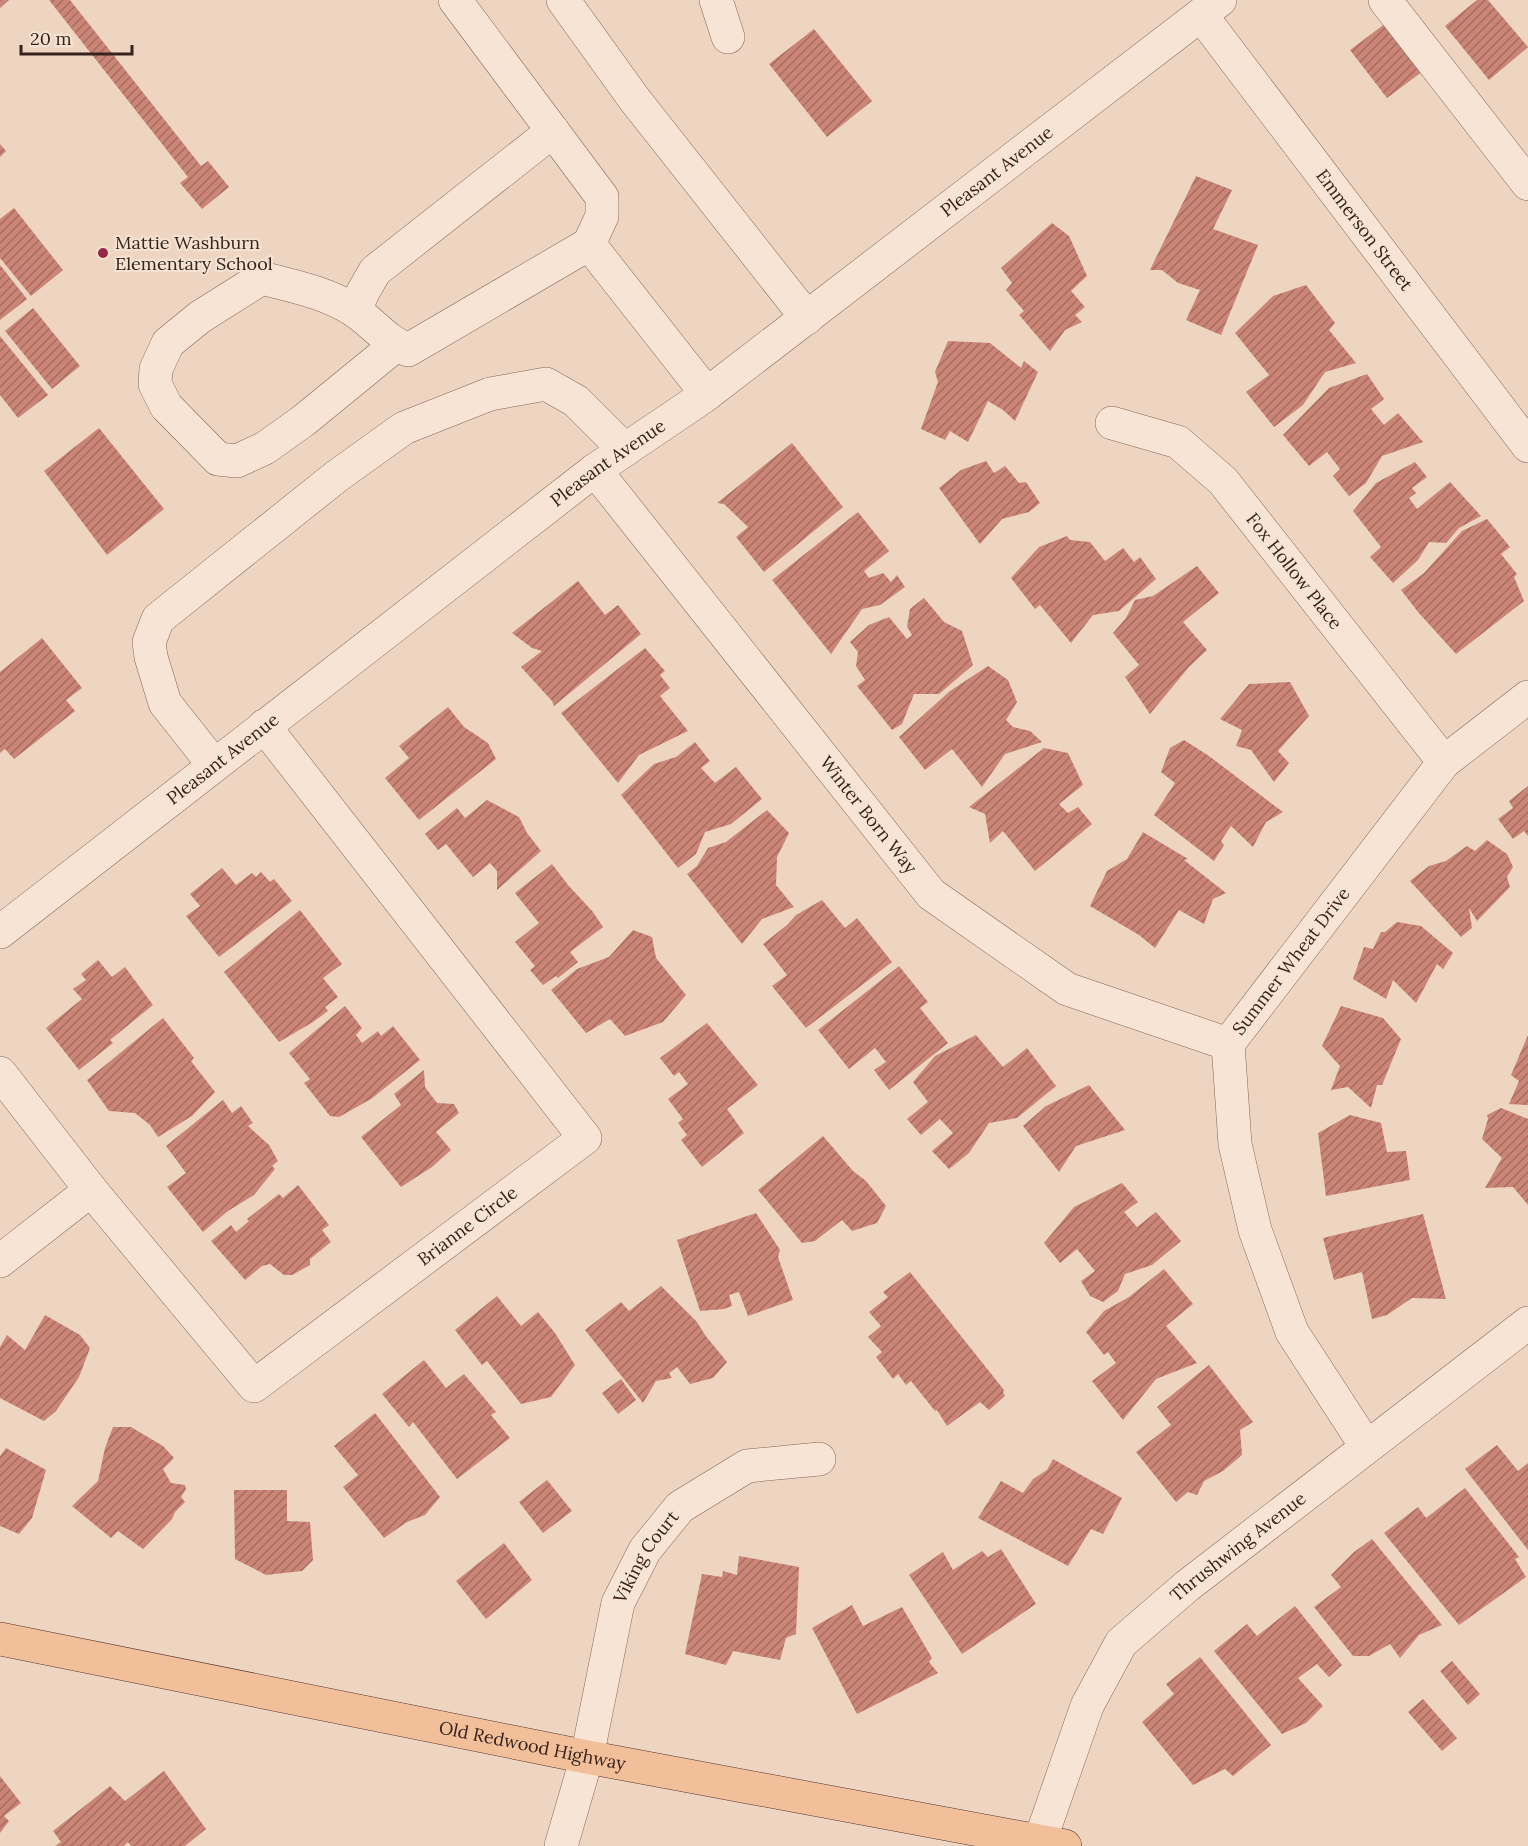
<svg xmlns="http://www.w3.org/2000/svg" width="1528" height="1846" font-family="Lora,serif">
  <defs>
    <pattern id="building-hatch" width="6" height="6" patternUnits="userSpaceOnUse" patternTransform="scale(1.5)"><rect width="6" height="6" fill="#cb8577"/><path d="M-1 1l2-2M0 6l6-6M5 7l2-2" fill="none" stroke="#a66c61"/></pattern>
  </defs>
  <rect width="100%" height="100%" fill="#edd5c1"/>
  <g fill="url(#building-hatch)">
    <polygon points="0,0 9,0 0,8"/>
    <polygon points="49,0 70,0 201,166 208,161 229,187 202,209 180,183 188,177"/>
    <polygon points="1477,0 1488,0 1528,47 1489,80 1445,26"/>
    <polygon points="1390,20 1427,68 1387,98 1350,50"/>
    <polygon points="814,29 872,101 827,137 769,64"/>
    <polygon points="0,144 6,151 0,157"/>
    <polygon points="1196,176 1232,190 1213,229 1258,245 1221,335 1186,320 1200,290 1178,283 1162,270 1150,270"/>
    <polygon points="14,208 63,270 31,296 0,258 0,219"/>
    <polygon points="1052,223 1069,236 1087,276 1071,291 1085,307 1075,315 1082,322 1065,330 1050,351 1019,315 1024,311 1006,290 1012,283 1001,268"/>
    <polygon points="0,265 27,299 0,320"/>
    <polygon points="1306,285 1335,323 1329,330 1356,363 1325,372 1303,405 1274,427 1246,392 1269,375 1235,333 1273,296"/>
    <polygon points="33,308 80,366 52,389 5,331"/>
    <polygon points="0,336 48,395 18,418 0,395"/>
    <polygon points="948,341 990,343 1021,368 1024,361 1038,372 1015,421 1003,410 988,401 968,442 950,431 945,440 921,429 938,382 935,372"/>
    <polygon points="1367,374 1384,399 1371,409 1384,425 1398,413 1423,442 1382,456 1366,483 1349,496 1333,476 1340,469 1327,452 1309,466 1283,435 1329,388"/>
    <polygon points="99,428 164,509 107,555 44,471"/>
    <polygon points="792,443 843,507 764,572 736,537 748,527 724,504 717,503"/>
    <polygon points="986,461 994,473 1005,466 1019,483 1026,482 1040,503 1029,512 1002,519 980,544 939,488 961,470"/>
    <polygon points="1415,462 1427,477 1412,488 1416,493 1409,498 1417,509 1450,482 1481,516 1459,528 1446,543 1429,542 1418,560 1393,583 1370,557 1381,547 1353,511 1376,483"/>
    <polygon points="858,512 889,551 864,571 869,578 883,573 891,582 897,575 905,587 880,605 862,609 831,654 772,580"/>
    <polygon points="1487,519 1510,547 1501,554 1517,574 1514,577 1524,601 1456,654 1418,612 1401,590 1424,573 1462,531"/>
    <polygon points="1067,536 1070,540 1090,542 1105,561 1123,548 1134,562 1140,557 1156,579 1119,611 1093,615 1071,643 1040,605 1035,609 1011,578 1039,547"/>
    <polygon points="1197,566 1219,593 1183,622 1207,650 1189,667 1150,714 1125,677 1139,665 1113,633 1126,618 1135,600 1153,596"/>
    <polygon points="578,581 605,615 618,605 641,634 554,706 552,701 521,667 542,651 532,648 512,633"/>
    <polygon points="924,598 944,622 962,631 973,665 939,694 914,694 902,724 892,730 857,686 865,680 856,666 858,652 850,642 869,625 889,617 907,639 912,635 907,627 910,609"/>
    <polygon points="42,638 82,688 66,700 75,711 14,759 5,749 0,753 0,672"/>
    <polygon points="645,648 665,671 660,675 670,688 660,696 688,731 639,755 618,783 561,713"/>
    <polygon points="988,666 1008,680 1017,702 1006,720 1013,727 1030,731 1042,742 1005,754 982,787 952,749 925,770 899,737 950,691"/>
    <polygon points="1290,682 1309,716 1278,751 1289,763 1274,782 1251,750 1236,746 1242,730 1220,719 1249,684"/>
    <polygon points="448,707 464,727 488,743 496,759 419,820 385,778 409,758 399,746"/>
    <polygon points="1184,740 1209,756 1283,812 1266,822 1253,847 1231,826 1221,841 1224,845 1214,861 1154,815 1175,783 1161,772 1170,748"/>
    <polygon points="695,742 710,761 701,768 715,783 736,767 762,799 731,824 705,832 696,854 678,868 621,795 654,764 676,757"/>
    <polygon points="1044,748 1068,753 1083,785 1059,804 1068,813 1078,807 1092,824 1035,871 1003,831 990,843 985,814 969,807"/>
    <polygon points="1528,786 1528,836 1524,831 1513,839 1498,819 1513,808 1509,801"/>
    <polygon points="487,800 519,817 527,833 541,851 497,890 497,871 490,863 473,877 446,844 438,850 425,834 457,808 465,818"/>
    <polygon points="767,810 789,833 777,857 776,885 794,907 762,919 742,944 687,874 697,866 708,848 726,842"/>
    <polygon points="1143,832 1188,859 1184,860 1226,893 1213,899 1204,924 1179,910 1155,948 1139,935 1090,906 1107,871 1127,859"/>
    <polygon points="1487,840 1507,854 1513,867 1507,877 1510,887 1477,921 1469,908 1472,928 1461,937 1410,881 1429,866 1446,861 1467,846 1475,851"/>
    <polygon points="552,864 568,885 593,912 603,927 570,952 578,962 558,978 556,976 543,985 530,970 535,966 515,942 539,923 515,893"/>
    <polygon points="222,868 236,885 252,873 256,877 261,872 270,882 274,879 292,901 219,957 186,916 200,906 190,894"/>
    <polygon points="822,900 845,928 857,918 892,962 806,1028 772,986 787,975 763,944 787,925 796,915"/>
    <polygon points="300,910 342,964 323,978 338,997 325,1007 328,1011 313,1022 279,1042 224,972"/>
    <polygon points="1397,922 1421,926 1453,953 1443,969 1437,964 1416,1003 1393,980 1386,999 1353,979 1364,947 1373,949 1381,932 1385,932"/>
    <polygon points="633,930 652,937 656,958 686,995 663,1022 625,1036 610,1019 586,1033 551,990 577,969 609,957"/>
    <polygon points="98,960 112,977 125,967 153,1005 110,1040 113,1043 79,1070 46,1028 82,999 73,989 86,980 81,974"/>
    <polygon points="899,966 928,1002 920,1008 948,1043 889,1090 874,1070 886,1062 875,1048 849,1069 818,1030"/>
    <polygon points="345,1006 362,1028 356,1035 362,1043 378,1031 381,1036 393,1026 420,1060 371,1099 339,1117 330,1116 304,1083 310,1079 289,1053"/>
    <polygon points="1341,1006 1383,1018 1401,1039 1382,1085 1377,1085 1371,1108 1348,1087 1331,1090 1340,1066 1322,1046"/>
    <polygon points="163,1018 194,1058 191,1061 215,1092 192,1116 158,1137 150,1125 135,1113 109,1111 87,1080"/>
    <polygon points="707,1023 758,1085 727,1109 744,1133 702,1167 681,1140 687,1135 678,1123 683,1119 668,1099 688,1084 679,1072 674,1076 660,1058"/>
    <polygon points="976,1035 1003,1067 1027,1048 1056,1086 1017,1118 989,1123 969,1153 949,1169 932,1151 953,1133 940,1119 921,1135 907,1119 928,1102 913,1082 935,1056"/>
    <polygon points="1528,1035 1528,1105 1509,1104 1519,1081 1511,1075"/>
    <polygon points="424,1070 425,1087 437,1103 454,1104 459,1113 436,1132 451,1150 432,1167 401,1187 361,1137 401,1105 394,1094"/>
    <polygon points="1089,1085 1125,1130 1076,1146 1059,1172 1023,1126 1046,1106"/>
    <polygon points="223,1100 232,1113 241,1106 253,1123 248,1126 269,1145 278,1161 272,1166 275,1169 254,1195 228,1211 203,1232 167,1187 186,1173 166,1146"/>
    <polygon points="1501,1108 1528,1119 1528,1205 1513,1187 1485,1188 1502,1158 1482,1139 1488,1119 1487,1115"/>
    <polygon points="1350,1115 1381,1123 1387,1152 1406,1151 1410,1180 1326,1196 1318,1133"/>
    <polygon points="823,1136 853,1171 866,1181 886,1206 877,1223 852,1231 842,1220 815,1241 802,1243 758,1190"/>
    <polygon points="1122,1183 1138,1202 1124,1212 1137,1227 1156,1212 1181,1241 1152,1265 1125,1274 1118,1291 1103,1302 1090,1296 1081,1281 1095,1271 1077,1249 1060,1263 1044,1243 1074,1207"/>
    <polygon points="298,1185 329,1225 322,1230 331,1242 310,1259 310,1265 292,1275 284,1275 270,1264 262,1266 245,1280 211,1241 231,1225 236,1232 249,1221 247,1219 279,1194 283,1198"/>
    <polygon points="756,1213 780,1250 778,1257 793,1300 748,1316 739,1292 729,1295 732,1306 724,1309 700,1311 677,1240"/>
    <polygon points="1423,1214 1446,1299 1412,1298 1387,1315 1372,1319 1362,1272 1334,1280 1323,1238"/>
    <polygon points="1164,1269 1193,1304 1166,1326 1197,1363 1156,1379 1123,1420 1092,1381 1116,1363 1108,1352 1104,1355 1086,1332 1104,1311 1129,1297"/>
    <polygon points="910,1272 1004,1390 1003,1392 1005,1396 989,1410 980,1402 947,1426 937,1410 935,1411 911,1381 906,1385 898,1374 893,1379 876,1357 882,1352 868,1337 881,1326 869,1312 888,1297 883,1292"/>
    <polygon points="661,1286 697,1322 705,1335 727,1362 713,1378 690,1384 677,1367 669,1373 672,1378 656,1381 643,1403 585,1330 621,1302 629,1311"/>
    <polygon points="497,1296 521,1326 538,1312 555,1333 575,1365 551,1397 521,1404 487,1361 482,1365 455,1330"/>
    <polygon points="45,1315 80,1335 90,1348 79,1377 56,1411 44,1421 0,1398 0,1347 7,1335 25,1350"/>
    <polygon points="424,1360 446,1388 464,1374 496,1412 491,1415 510,1438 457,1479 413,1422 409,1427 382,1394"/>
    <polygon points="1209,1365 1253,1422 1240,1430 1242,1455 1223,1471 1204,1481 1197,1495 1188,1492 1176,1502 1136,1452 1171,1425 1157,1407"/>
    <polygon points="621,1379 636,1400 618,1414 602,1393"/>
    <polygon points="375,1413 440,1497 425,1515 407,1522 384,1538 343,1487 358,1475 334,1446"/>
    <polygon points="113,1427 131,1427 163,1446 174,1458 163,1469 171,1483 185,1485 186,1489 181,1497 185,1502 175,1512 172,1519 143,1549 118,1531 111,1538 72,1506 98,1481 105,1448"/>
    <polygon points="1497,1445 1518,1471 1528,1463 1528,1550 1465,1469"/>
    <polygon points="6,1448 46,1470 32,1518 19,1534 0,1526 0,1456"/>
    <polygon points="1053,1459 1122,1498 1103,1534 1091,1529 1068,1566 978,1518 1001,1481 1023,1493 1033,1479 1047,1470"/>
    <polygon points="547,1480 572,1511 543,1533 519,1502"/>
    <polygon points="1465,1488 1519,1557 1515,1559 1526,1577 1459,1625 1384,1533 1418,1507 1426,1518"/>
    <polygon points="234,1490 287,1490 287,1521 310,1522 313,1560 302,1571 266,1575 235,1559"/>
    <polygon points="1372,1539 1442,1625 1419,1635 1400,1658 1390,1644 1369,1656 1353,1656 1314,1607 1341,1587 1331,1575 1354,1552"/>
    <polygon points="504,1543 532,1580 486,1619 456,1581"/>
    <polygon points="1001,1549 1036,1604 962,1654 909,1575 943,1552 953,1570 982,1551 988,1557"/>
    <polygon points="739,1556 799,1567 796,1634 786,1638 780,1660 733,1651 726,1665 685,1654 702,1574 722,1577 723,1571 737,1575"/>
    <polygon points="852,1605 863,1626 902,1607 932,1658 929,1662 938,1673 857,1714 812,1628"/>
    <polygon points="1295,1606 1342,1665 1329,1677 1317,1664 1298,1678 1323,1706 1306,1723 1282,1734 1214,1651 1247,1624 1257,1636"/>
    <polygon points="1200,1657 1271,1745 1233,1776 1225,1769 1193,1785 1142,1722 1174,1694 1166,1684"/>
    <polygon points="1452,1661 1480,1694 1468,1705 1440,1671"/>
    <polygon points="1423,1699 1457,1738 1442,1751 1408,1712"/>
    <polygon points="164,1771 206,1829 185,1846 131,1846 128,1842 124,1846 55,1846 61,1842 53,1831 110,1786 125,1801"/>
    <polygon points="0,1776 21,1803 4,1816 9,1821 0,1833"/>
  </g>
  <g fill="none" stroke-linecap="round" stroke-linejoin="round">
    <g stroke="#866659" stroke-width="34">
      <g id="minor">
        <polyline points="455,0 602,197 602,216 589,244 707,394"/>
        <polyline points="563,0 635,100 807,318"/>
        <polyline points="716,0 728,37"/>
        <polyline points="1385,0 1528,184"/>
        <path id="s1" d="M1201 15 1528 446"/>
        <polyline points="355,311 363,292 375,271 553,131"/>
        <path d="M396 345 303 421 265 448 237 461 218 459 166 406 155 384 156 369 168 343 200 317 262 278C293 286 328 293 355 311 374 324 386 341 408 350L589 244"/>
        <path id="s2" d="M1112 423 1178 442 1223 481 1444 762"/>
        <path id="s3" d="M595 470 931 894 1067 989 1228 1044"/>
        <polyline points="214,765 165,703 151,657 149,642 158,619 337,476 404,428 490,394 546,384 576,401 625,450"/>
        <path id="s4" d="M0 932 595 470 703 397 1220 0"/>
        <path id="s5" d="M0 1073 91 1190 254 1386 585 1138 264 726"/>
        <polyline points="0,1261 91,1190"/>
        <path id="s6" d="M1366 1446 1292 1332 1255 1230 1235 1144 1228 1044 1444 762 1528 697"/>
        <path id="s7" d="M1040 1841 1087 1706 1121 1643 1187 1586 1528 1323"/>
        <path id="s8" d="M561 1846 587 1757 618 1603 645 1550 680 1507 747 1466 819 1459"/>
      </g>
    </g>
    <g stroke="#54362d" stroke-width="34">
      <g id="major">
        <path id="s9" d="M0 1639 587 1757 1065 1846"/>
      </g>
    </g>
    <use href="#minor" stroke="#f8e4d4" stroke-width="33"/>
    <use href="#major" stroke="#f1bf99" stroke-width="33"/>
  </g>
  <circle fill="#952945" stroke="#f5e1d0" stroke-width="2" cx="103" cy="253" r="6"/>
  <g text-anchor="middle" stroke-width="4.5" stroke-linejoin="round" paint-order="stroke">
    <g font-size="18" fill="#36231d" stroke="#f5e1d0">
      <text dy="6" stroke="none"><textPath href="#s4" startOffset="1254">Pleasant Avenue</textPath></text>
      <text dy="6" stroke="none"><textPath href="#s1" startOffset="270">Emmerson Street</textPath></text>
      <text dy="6" stroke="none"><textPath href="#s4" startOffset="768">Pleasant Avenue</textPath></text>
      <text dy="6" stroke="none"><textPath href="#s2" startOffset="243">Fox Hollow Place</textPath></text>
      <text dy="6" stroke="none"><textPath href="#s4" startOffset="282">Pleasant Avenue</textPath></text>
      <text dy="6" stroke="none"><textPath href="#s3" startOffset="440">Winter Born Way</textPath></text>
      <text dy="6" stroke="none"><textPath href="#s6" startOffset="537">Summer Wheat Drive</textPath></text>
      <text dy="6" stroke="none"><textPath href="#s5" startOffset="670">Brianne Circle</textPath></text>
      <text dy="6" stroke="none"><textPath href="#s7" startOffset="366">Thrushwing Avenue</textPath></text>
      <text dy="6" stroke="none"><textPath href="#s8" startOffset="304">Viking Court</textPath></text>
      <text dy="6" stroke="none"><textPath href="#s9" startOffset="543">Old Redwood Highway</textPath></text>
    </g>
    <g font-size="18" fill="#36231d" stroke="#f5e1d0" text-anchor="start">
      <text x="115" y="249">Mattie Washburn<tspan x="115" dy="21">Elementary School</tspan></text>
    </g>
  </g>
  <path d="M21 45v9h111v-9" fill="none" stroke="#36231d" stroke-width="3"/>
  <text x="30" y="45" font-size="18" fill="#36231d" stroke="#f5e1d0" stroke-width="4.5" paint-order="stroke">20 m</text>
</svg>
